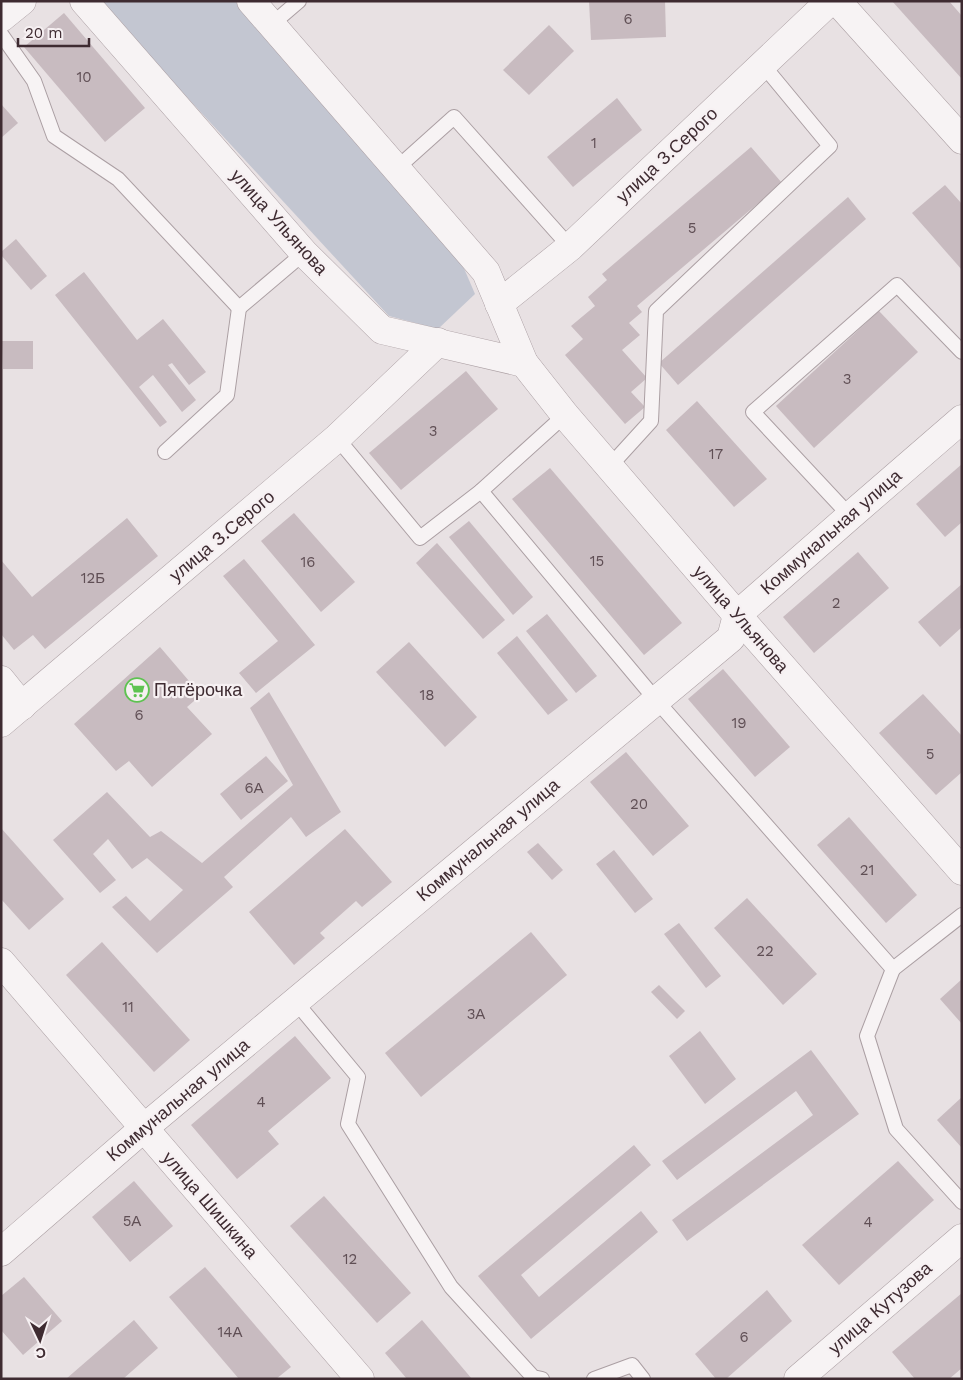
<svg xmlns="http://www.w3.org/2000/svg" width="963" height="1380" font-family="'Work Sans',sans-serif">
  <rect width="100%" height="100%" fill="#e8e1e3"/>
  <polygon fill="#c3c6d1" points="98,1 235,1 463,266 475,294 438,329 389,316"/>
  <g fill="#c8bbc0">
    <polygon points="589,1 665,1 666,37 591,40"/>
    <polygon points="892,1 949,1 962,16 962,79"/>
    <polygon points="64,13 145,108 105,142 24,47"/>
    <polygon points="549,25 574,51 529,95 503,70"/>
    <polygon points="617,98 642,130 573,187 547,157"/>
    <polygon points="1,104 18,123 1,138"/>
    <polygon points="751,147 782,183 637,306 642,312 629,323 640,335 622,350 647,378 631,392 645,407 625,424 565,355 583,339 571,326 595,306 588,297 607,280 602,274"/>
    <polygon points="945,185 962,204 962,270 912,213"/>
    <polygon points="848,197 866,219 678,385 659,363"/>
    <polygon points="16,239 47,276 31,290 1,255 1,252"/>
    <polygon points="84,272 137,340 163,319 206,372 189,385 172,363 168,365 196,400 182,412 153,375 139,387 167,422 160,427 55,295"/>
    <polygon points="879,311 918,352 814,448 776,406"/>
    <polygon points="2,341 33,341 33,369 3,369"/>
    <polygon points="466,371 498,409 401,490 369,453"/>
    <polygon points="697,401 767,479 734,507 666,430"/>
    <polygon points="962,464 962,522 945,537 916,504"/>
    <polygon points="550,468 682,623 644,655 512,499"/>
    <polygon points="294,513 355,582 321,612 261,541"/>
    <polygon points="127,518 158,556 45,649 33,635 14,650 1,634 1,560 32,597"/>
    <polygon points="469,521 533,597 513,615 449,537"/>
    <polygon points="437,543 505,620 483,639 416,563"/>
    <polygon points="858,552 889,588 814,653 783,617"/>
    <polygon points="244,559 315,645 256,693 239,673 278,641 223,576"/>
    <polygon points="962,584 962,627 940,647 918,622"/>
    <polygon points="547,614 597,676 576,693 526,631"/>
    <polygon points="517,636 568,700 548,715 497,653"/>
    <polygon points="409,642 477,717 445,747 376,672"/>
    <polygon points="160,647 201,695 187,707 212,734 152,787 129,761 116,771 74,724"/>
    <polygon points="723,669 790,747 755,777 688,699"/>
    <polygon points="269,692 341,812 306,837 291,817 224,877 233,887 157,953 112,907 126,896 150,921 183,890 147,858 132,869 108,839 93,854 116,880 100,893 53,840 107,792 150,837 161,831 202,863 293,785 250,708"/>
    <polygon points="923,694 962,736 962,772 936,795 879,733"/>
    <polygon points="626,752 689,826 653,856 590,782"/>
    <polygon points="266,756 288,781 241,820 220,794"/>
    <polygon points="849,817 917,895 886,923 817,845"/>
    <polygon points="1,828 64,899 29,930 1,899"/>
    <polygon points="345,829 392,882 362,907 356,901 320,933 325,938 294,965 249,912"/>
    <polygon points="538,843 563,870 552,880 527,852"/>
    <polygon points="614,850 653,899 635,913 596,864"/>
    <polygon points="747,898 817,974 783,1005 714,928"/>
    <polygon points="679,923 721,976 706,988 664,934"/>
    <polygon points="531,932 567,975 421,1097 385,1053"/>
    <polygon points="102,942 190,1040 154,1072 66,975"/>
    <polygon points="962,979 962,1024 940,999"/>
    <polygon points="659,985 685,1011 677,1019 651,992"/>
    <polygon points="700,1031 736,1079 705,1104 669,1056"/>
    <polygon points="295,1036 331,1078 268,1131 279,1144 237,1179 191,1125"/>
    <polygon points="811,1050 859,1114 687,1241 672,1220 813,1115 796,1091 677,1180 662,1161"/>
    <polygon points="962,1097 962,1148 937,1120"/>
    <polygon points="634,1145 651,1165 521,1275 539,1297 641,1211 658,1232 531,1339 478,1276"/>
    <polygon points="898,1161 934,1200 839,1285 802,1245"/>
    <polygon points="134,1181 173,1226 130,1262 92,1217"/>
    <polygon points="324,1196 411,1293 377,1323 290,1226"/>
    <polygon points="205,1267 291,1367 276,1379 239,1379 169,1297"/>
    <polygon points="24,1277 62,1321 23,1355 1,1330 1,1296"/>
    <polygon points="767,1290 792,1321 726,1379 716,1379 695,1354"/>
    <polygon points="962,1293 962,1368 949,1379 915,1379 892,1352"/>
    <polygon points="134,1320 158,1348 123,1379 66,1379"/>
    <polygon points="422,1320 472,1379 407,1379 385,1353"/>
  </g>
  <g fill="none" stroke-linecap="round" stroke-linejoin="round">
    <g stroke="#ab9fa3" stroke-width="16">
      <g id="service">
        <polyline points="271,25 299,1"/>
        <polyline points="1,34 34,81 54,136 118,179 239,308 304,253"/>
        <polyline points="396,169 454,117 570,247"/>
        <polyline points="565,415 481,491 656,700 893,969 962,915"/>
        <polyline points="337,438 420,538 481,491"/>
        <polyline points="165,452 227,395 239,308"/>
        <polyline points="610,466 651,421 656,311 830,146 763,65"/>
        <polyline points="850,516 753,412 897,285 962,352"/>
        <polyline points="893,969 867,1036 896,1129 962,1202"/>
        <polyline points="295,1001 358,1077 348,1124 451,1287 533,1377 542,1379"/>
        <polyline points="594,1379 632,1365 643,1379"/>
      </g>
    </g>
    <g stroke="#ab9fa3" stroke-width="29">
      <g id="minor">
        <polyline points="837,1 962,140"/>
        <polyline points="1,18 22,1"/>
        <polyline points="499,304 570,247 830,1"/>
        <polyline points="1,680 22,706"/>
        <polyline points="1,723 337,438 438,342"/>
        <polyline points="1,962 360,1379"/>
        <polyline points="1,1252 144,1128 731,638 737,615 850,516 962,419"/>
      </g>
    </g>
    <g stroke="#ab9fa3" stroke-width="29">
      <g id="tertiary">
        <polyline points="84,1 304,253 382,330 524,363"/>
        <polyline points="251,1 486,272 524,363 565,415 737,615 962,871"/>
        <polyline points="798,1379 962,1238"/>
      </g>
    </g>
    <use href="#service" stroke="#f7f3f4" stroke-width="14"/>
    <use href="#minor" stroke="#f7f3f4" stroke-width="28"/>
    <use href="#tertiary" stroke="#f7f3f4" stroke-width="28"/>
  </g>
  <defs>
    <g id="supermarket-ring" transform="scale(1.25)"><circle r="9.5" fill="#f6f0f2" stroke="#5ec351" stroke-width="1.5"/><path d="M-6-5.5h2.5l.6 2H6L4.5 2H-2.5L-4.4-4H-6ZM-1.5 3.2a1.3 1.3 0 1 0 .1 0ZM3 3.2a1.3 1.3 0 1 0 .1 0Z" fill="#5ec351"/></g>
  </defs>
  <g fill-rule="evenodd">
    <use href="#supermarket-ring" x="137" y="690"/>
  </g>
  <g text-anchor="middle" stroke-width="4.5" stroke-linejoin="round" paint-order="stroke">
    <g font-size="15" fill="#604f55">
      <text x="628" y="24">6</text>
      <text x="84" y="82">10</text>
      <text x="594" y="148">1</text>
      <text x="692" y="233">5</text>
      <text x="847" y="384">3</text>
      <text x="433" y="436">3</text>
      <text x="716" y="459">17</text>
      <text x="597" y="566">15</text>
      <text x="308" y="567">16</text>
      <text x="93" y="583">12Б</text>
      <text x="836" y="608">2</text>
      <text x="427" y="700">18</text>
      <text x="139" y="720">6</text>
      <text x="739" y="728">19</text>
      <text x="930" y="759">5</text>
      <text x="254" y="793">6А</text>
      <text x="639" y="809">20</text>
      <text x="867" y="875">21</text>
      <text x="765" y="956">22</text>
      <text x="128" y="1012">11</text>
      <text x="476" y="1019">3А</text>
      <text x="261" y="1107">4</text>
      <text x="132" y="1226">5А</text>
      <text x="868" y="1227">4</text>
      <text x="350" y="1264">12</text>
      <text x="230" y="1337">14А</text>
      <text x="744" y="1342">6</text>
    </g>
    <g font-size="18" fill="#3e2b31" stroke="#f6f0f2">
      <text transform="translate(667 155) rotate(-43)" y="6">улица З.Серого</text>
      <text transform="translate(279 222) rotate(48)" y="6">улица Ульянова</text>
      <text transform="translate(831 532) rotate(-41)" y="6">Коммунальная улица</text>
      <text transform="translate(222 536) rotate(-40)" y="6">улица З.Серого</text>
      <text transform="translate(741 619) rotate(49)" y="6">улица Ульянова</text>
      <text transform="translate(488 840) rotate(-40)" y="6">Коммунальная улица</text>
      <text transform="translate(178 1100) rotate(-40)" y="6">Коммунальная улица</text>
      <text transform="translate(210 1205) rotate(49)" y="6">улица Шишкина</text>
      <text transform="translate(880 1308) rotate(-41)" y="6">улица Кутузова</text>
    </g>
    <g font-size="18" fill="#3e2b31" stroke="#f6f0f2" text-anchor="start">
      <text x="154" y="696">Пятёрочка</text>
    </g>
  </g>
  <rect width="963" height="1380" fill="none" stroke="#3e2b31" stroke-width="5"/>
  <g transform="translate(40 1340) rotate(176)" stroke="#f6f0f2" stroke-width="4" paint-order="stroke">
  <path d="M0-4L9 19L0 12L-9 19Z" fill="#3e2b31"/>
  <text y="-8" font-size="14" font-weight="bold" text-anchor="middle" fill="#3e2b31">С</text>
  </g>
  <path d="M18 38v8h71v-8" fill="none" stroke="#3e2b31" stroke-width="2.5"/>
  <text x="25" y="38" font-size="15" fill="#3e2b31" stroke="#f6f0f2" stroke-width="4" paint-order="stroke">20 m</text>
</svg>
